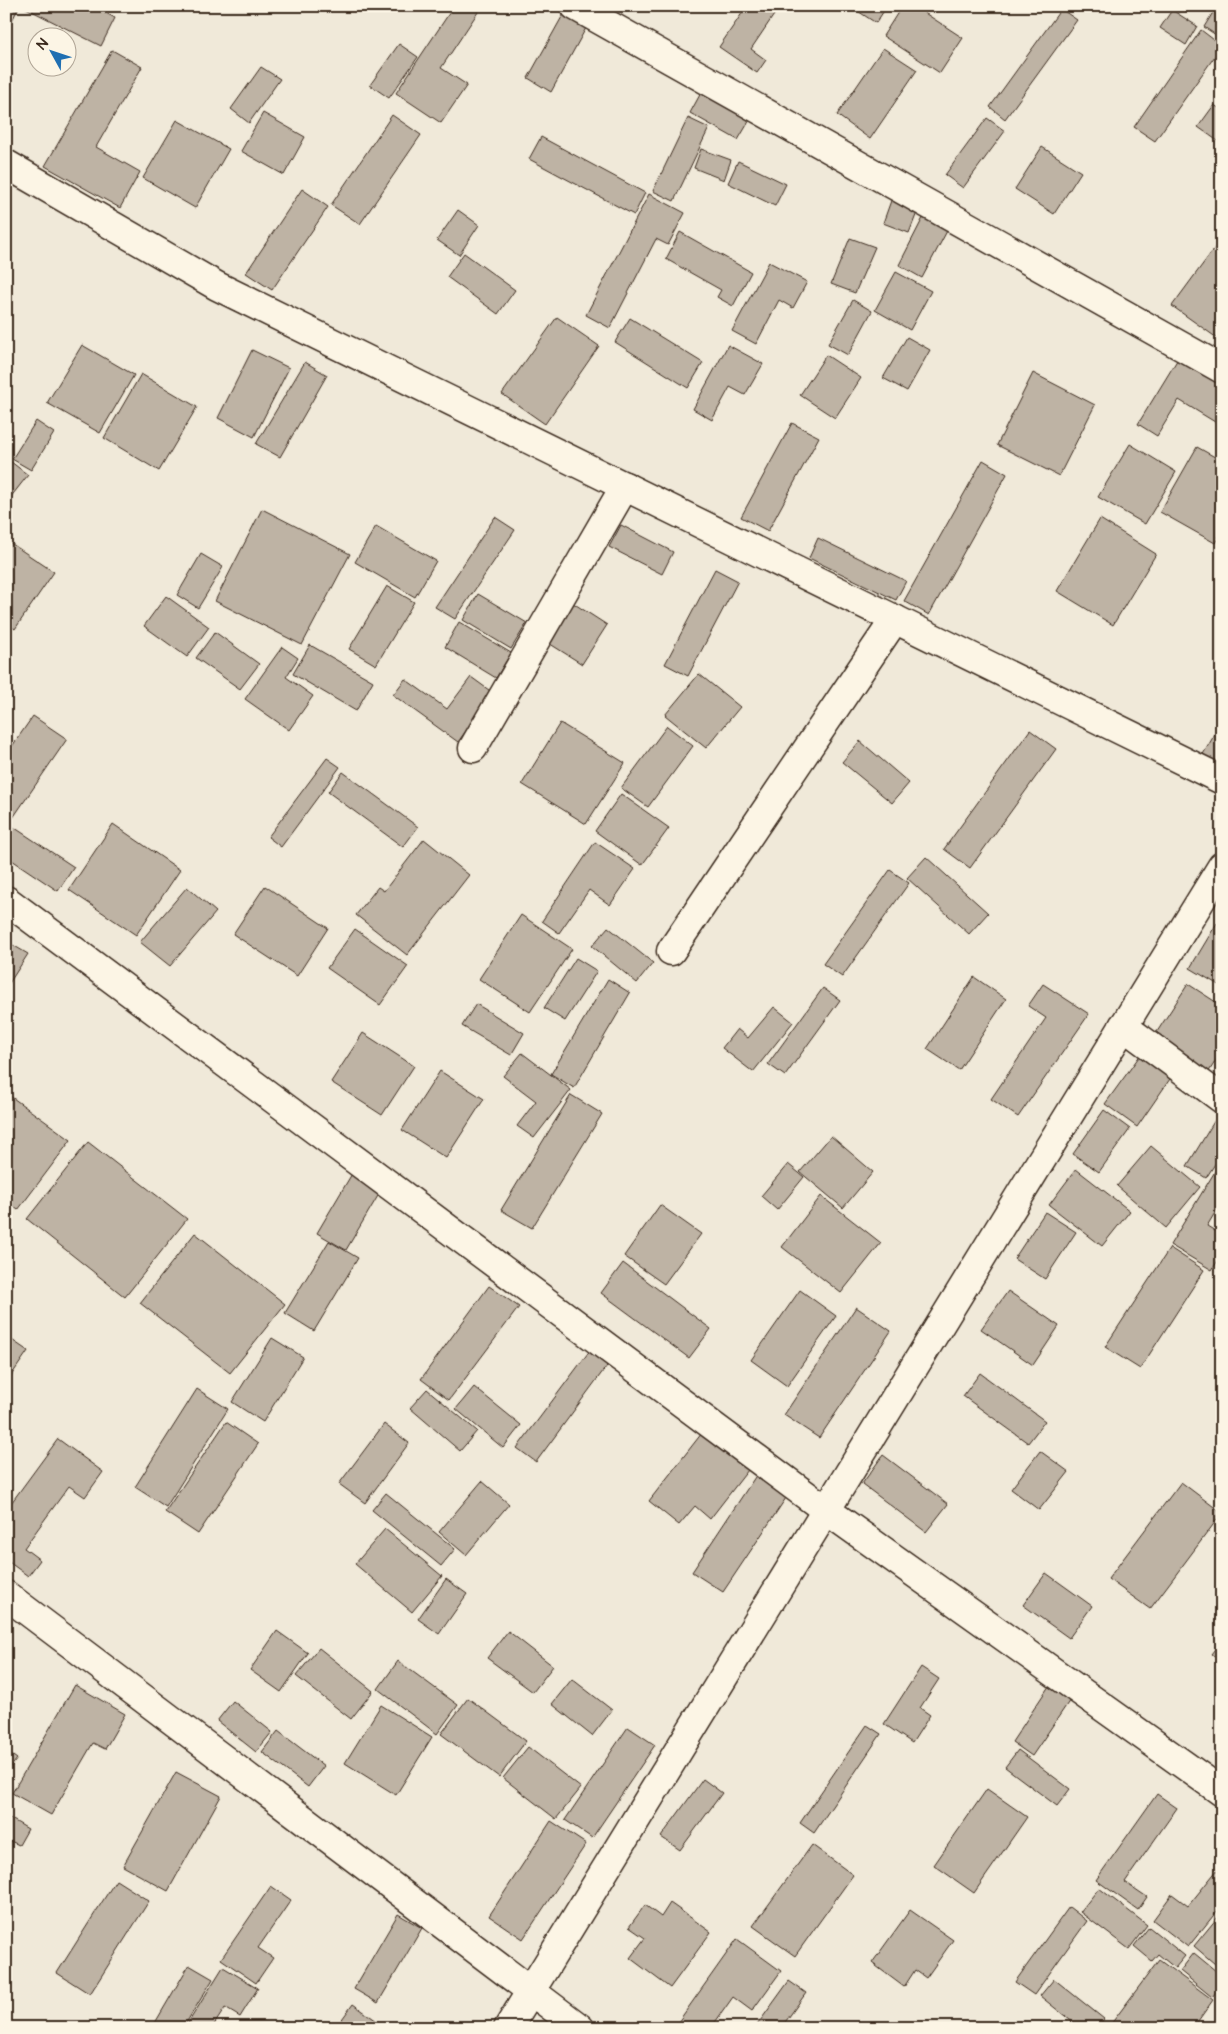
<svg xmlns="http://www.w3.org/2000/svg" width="1228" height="2034" font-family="'Architects Daughter',sans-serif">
  <rect width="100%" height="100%" fill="#f0e9d9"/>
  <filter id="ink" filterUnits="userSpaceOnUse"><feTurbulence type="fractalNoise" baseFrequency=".02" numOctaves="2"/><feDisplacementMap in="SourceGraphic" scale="10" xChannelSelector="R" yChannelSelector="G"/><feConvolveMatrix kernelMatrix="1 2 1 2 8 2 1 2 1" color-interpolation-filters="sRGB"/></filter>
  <g filter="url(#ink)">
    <g fill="#beb3a4" stroke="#3b2a1e">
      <polygon points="6,6 19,7 7,30 6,29"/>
      <polygon points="22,6 93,6 115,18 101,46"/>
      <polygon points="454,6 482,6 441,68 467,85 441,123 396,93"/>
      <polygon points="747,6 780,6 751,49 766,60 757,73 719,47"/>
      <polygon points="850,6 887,6 876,23"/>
      <polygon points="902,6 914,6 963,38 940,73 883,36"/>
      <polygon points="1217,6 1222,6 1222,39 1204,27"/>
      <polygon points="1061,9 1077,20 1005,119 990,107"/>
      <polygon points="1172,10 1197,26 1186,45 1160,28"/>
      <polygon points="563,15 586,28 551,92 528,78"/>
      <polygon points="1201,30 1222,46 1155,141 1134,127"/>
      <polygon points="399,44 418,57 389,98 370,85"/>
      <polygon points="883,48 917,70 870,139 837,115"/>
      <polygon points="112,50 142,67 96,147 140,172 120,208 45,166"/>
      <polygon points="261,67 280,79 249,123 231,109"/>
      <polygon points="702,91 751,118 738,140 690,113"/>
      <polygon points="1214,105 1222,110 1222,144 1198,127"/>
      <polygon points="263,113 305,137 284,175 241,151"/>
      <polygon points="392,115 421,135 360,224 331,205"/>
      <polygon points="688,118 709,128 674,201 653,191"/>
      <polygon points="987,118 1005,131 963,188 945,175"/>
      <polygon points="177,120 229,149 195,208 143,178"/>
      <polygon points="541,137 645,193 634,215 529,159"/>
      <polygon points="1042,147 1081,172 1054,214 1015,189"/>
      <polygon points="701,149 731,160 724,180 694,168"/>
      <polygon points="738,161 786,184 775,206 728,183"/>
      <polygon points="302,189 328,207 272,290 246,273"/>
      <polygon points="649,194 685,213 668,245 656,239 610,328 586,315"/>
      <polygon points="893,195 920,205 909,233 883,223"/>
      <polygon points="458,210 479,225 459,255 437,240"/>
      <polygon points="924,216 948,229 922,278 899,265"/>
      <polygon points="680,232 751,272 733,306 717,297 721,290 666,259"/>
      <polygon points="850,238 875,247 855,293 831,284"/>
      <polygon points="1222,238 1222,331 1217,338 1172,306"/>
      <polygon points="464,253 515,290 498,314 447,277"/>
      <polygon points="769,262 807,282 793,308 779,300 756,344 732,331"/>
      <polygon points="896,272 931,291 910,330 875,310"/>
      <polygon points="853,300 872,311 848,355 828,344"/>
      <polygon points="557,317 599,346 545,424 502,394"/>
      <polygon points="630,318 703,363 688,388 615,342"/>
      <polygon points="907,337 930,350 907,391 883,378"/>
      <polygon points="82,345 134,375 100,433 47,403"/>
      <polygon points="728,345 763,364 745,395 730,387 712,420 693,409"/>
      <polygon points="252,350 289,368 254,437 218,418"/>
      <polygon points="826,355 861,378 835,418 800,395"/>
      <polygon points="1179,357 1222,383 1222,411 1215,422 1179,400 1157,436 1138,424"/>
      <polygon points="305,362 327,375 280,457 256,444"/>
      <polygon points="1033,373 1095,405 1059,476 997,445"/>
      <polygon points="141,374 197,407 159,471 104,438"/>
      <polygon points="36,421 54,433 31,470 12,459"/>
      <polygon points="792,423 819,437 768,531 741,517"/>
      <polygon points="1130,444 1176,472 1145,524 1098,497"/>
      <polygon points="1197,447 1222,461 1222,531 1215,543 1160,512"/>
      <polygon points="6,458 28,475 6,503"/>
      <polygon points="983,460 1007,474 929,615 904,601"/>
      <polygon points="262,509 350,554 302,645 215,601"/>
      <polygon points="495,517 515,530 455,619 435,607"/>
      <polygon points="1100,519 1156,554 1113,625 1057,591"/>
      <polygon points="621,525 673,552 662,574 609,547"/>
      <polygon points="376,526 436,561 415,597 355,562"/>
      <polygon points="818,538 906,581 896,600 809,558"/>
      <polygon points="6,540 54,572 15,629 9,625 6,630"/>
      <polygon points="201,554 223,567 198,608 177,595"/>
      <polygon points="715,569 738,581 688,676 665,664"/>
      <polygon points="387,586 414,602 376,665 349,649"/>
      <polygon points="478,594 527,623 511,649 463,620"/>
      <polygon points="166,596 209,627 187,657 144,626"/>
      <polygon points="573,603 607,625 582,664 547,642"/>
      <polygon points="459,622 511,653 496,678 445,647"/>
      <polygon points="215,632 259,664 240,689 196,658"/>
      <polygon points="310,645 373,681 356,711 293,674"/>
      <polygon points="282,647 298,658 286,677 313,696 289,730 245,699"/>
      <polygon points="699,674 740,707 706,748 665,715"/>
      <polygon points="471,677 493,693 458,742 393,695 405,679 447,709"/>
      <polygon points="33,716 67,739 6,828 6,755"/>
      <polygon points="1222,722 1222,767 1202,756"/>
      <polygon points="560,723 625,763 586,824 522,784"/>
      <polygon points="667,726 693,746 648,807 621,788"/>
      <polygon points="1030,730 1056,749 970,868 944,849"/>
      <polygon points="860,741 909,783 892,803 842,762"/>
      <polygon points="327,758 340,767 281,847 268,837"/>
      <polygon points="343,772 418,827 403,847 328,792"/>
      <polygon points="621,794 669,828 642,865 595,831"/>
      <polygon points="113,824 180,870 136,935 69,890"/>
      <polygon points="12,826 74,867 58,891 6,856 6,834"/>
      <polygon points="424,839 469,875 407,955 356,915 378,887 384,891"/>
      <polygon points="595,842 635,869 610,905 589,890 559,933 542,921"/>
      <polygon points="926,857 988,913 969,934 907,878"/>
      <polygon points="890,870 909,883 842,977 823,964"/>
      <polygon points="265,886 328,928 297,976 233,934"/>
      <polygon points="187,887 216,912 170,966 140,942"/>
      <polygon points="521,915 572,949 530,1012 479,979"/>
      <polygon points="1217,923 1222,926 1222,987 1190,968"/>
      <polygon points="608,927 653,963 637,983 592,946"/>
      <polygon points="355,929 408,966 380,1005 327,968"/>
      <polygon points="6,941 28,954 6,988"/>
      <polygon points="576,958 597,971 565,1021 544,1008"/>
      <polygon points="974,977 1006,999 959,1070 927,1049"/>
      <polygon points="608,979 630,993 574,1088 551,1074"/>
      <polygon points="1043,984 1089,1014 1018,1117 991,1099 1046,1018 1028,1006"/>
      <polygon points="1188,984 1222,1006 1222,1051 1208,1073 1153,1038"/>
      <polygon points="823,988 840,1000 785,1076 768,1064"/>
      <polygon points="476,1004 524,1033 511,1055 462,1026"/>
      <polygon points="774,1007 793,1022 753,1072 722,1048 737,1029 748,1038"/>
      <polygon points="363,1033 414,1066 382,1115 331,1082"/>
      <polygon points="522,1053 571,1090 534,1138 517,1126 536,1101 503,1076"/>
      <polygon points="1141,1054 1172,1076 1137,1127 1105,1104"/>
      <polygon points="440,1071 484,1099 446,1158 402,1130"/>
      <polygon points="6,1093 71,1140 18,1210 6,1201"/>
      <polygon points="571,1095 602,1114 532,1228 501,1210"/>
      <polygon points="1104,1110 1130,1129 1099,1172 1073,1154"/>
      <polygon points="1218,1115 1222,1117 1222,1153 1206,1178 1187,1166"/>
      <polygon points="831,1136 873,1172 843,1208 800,1172"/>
      <polygon points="88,1142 187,1219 125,1297 27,1219"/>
      <polygon points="1151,1146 1200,1187 1166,1228 1117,1186"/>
      <polygon points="1222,1160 1222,1201 1207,1226 1222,1235 1222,1254 1212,1270 1170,1245"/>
      <polygon points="788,1164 804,1177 777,1210 761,1196"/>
      <polygon points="1076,1169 1130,1211 1102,1246 1049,1205"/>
      <polygon points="353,1172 382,1189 346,1250 317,1233"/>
      <polygon points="821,1196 881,1243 841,1293 782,1247"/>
      <polygon points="660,1205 701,1234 664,1284 624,1256"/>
      <polygon points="1045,1212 1076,1232 1045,1279 1014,1259"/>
      <polygon points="195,1233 285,1304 230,1373 140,1303"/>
      <polygon points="329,1241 358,1258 314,1331 285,1313"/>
      <polygon points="1170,1248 1204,1270 1140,1369 1105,1347"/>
      <polygon points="623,1263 711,1329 689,1358 601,1293"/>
      <polygon points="489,1286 519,1307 449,1400 421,1379"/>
      <polygon points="800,1290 836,1316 787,1386 751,1360"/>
      <polygon points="1008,1291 1059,1326 1033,1365 981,1329"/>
      <polygon points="856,1307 891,1331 819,1438 784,1415"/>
      <polygon points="6,1336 28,1351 6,1383"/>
      <polygon points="272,1338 303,1357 263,1422 232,1402"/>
      <polygon points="594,1345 612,1359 536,1462 517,1448"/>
      <polygon points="980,1373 1045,1421 1028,1443 963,1396"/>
      <polygon points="474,1387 521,1425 503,1448 456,1409"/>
      <polygon points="197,1389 228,1409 166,1507 135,1487"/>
      <polygon points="427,1389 477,1431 460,1451 410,1408"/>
      <polygon points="226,1422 258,1444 198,1534 165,1512"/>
      <polygon points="384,1424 409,1443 365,1503 339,1484"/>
      <polygon points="702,1433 748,1470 710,1519 695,1506 679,1525 649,1501"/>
      <polygon points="58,1439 103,1472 85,1497 69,1486 24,1548 40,1560 28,1576 6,1560 6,1510"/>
      <polygon points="1040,1451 1069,1472 1039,1510 1011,1489"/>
      <polygon points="883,1455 948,1504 926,1532 862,1484"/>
      <polygon points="761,1468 792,1489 723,1592 692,1572"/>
      <polygon points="482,1481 509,1504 466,1555 439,1532"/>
      <polygon points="1181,1482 1222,1513 1150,1609 1108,1579"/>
      <polygon points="386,1493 455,1549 441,1566 372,1510"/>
      <polygon points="385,1529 442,1576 412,1612 355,1564"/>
      <polygon points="1046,1573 1092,1606 1069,1638 1023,1605"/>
      <polygon points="446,1579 467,1594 439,1634 418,1619"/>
      <polygon points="277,1631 308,1653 281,1692 250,1670"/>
      <polygon points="508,1631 553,1666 533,1692 487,1658"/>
      <polygon points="1222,1640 1222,1662 1211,1654"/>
      <polygon points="319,1648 373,1691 351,1719 296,1676"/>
      <polygon points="398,1661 458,1705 437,1734 378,1689"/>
      <polygon points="921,1667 939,1679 920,1708 930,1715 912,1743 884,1724"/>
      <polygon points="572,1679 612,1710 592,1736 552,1704"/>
      <polygon points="1051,1683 1072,1697 1032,1756 1012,1742"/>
      <polygon points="75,1685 125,1714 105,1749 93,1743 51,1815 12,1793"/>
      <polygon points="468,1698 526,1741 499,1777 441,1734"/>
      <polygon points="233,1701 272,1732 256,1752 217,1721"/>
      <polygon points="381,1705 432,1737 396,1795 345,1763"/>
      <polygon points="867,1725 881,1734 814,1833 800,1823"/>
      <polygon points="628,1727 655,1745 592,1838 565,1820"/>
      <polygon points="278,1731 324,1766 308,1787 262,1752"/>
      <polygon points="528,1747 581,1788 556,1819 503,1778"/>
      <polygon points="1018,1750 1070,1789 1057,1806 1005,1767"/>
      <polygon points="6,1751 17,1759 6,1773"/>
      <polygon points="176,1772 221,1796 168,1891 123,1866"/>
      <polygon points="703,1779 722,1793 680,1850 661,1837"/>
      <polygon points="987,1789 1027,1817 974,1893 934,1865"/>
      <polygon points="1157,1794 1177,1808 1125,1882 1147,1897 1138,1910 1096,1880"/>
      <polygon points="6,1816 28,1829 19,1845 6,1839"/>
      <polygon points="551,1821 586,1844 523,1939 489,1916"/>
      <polygon points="812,1845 853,1875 795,1956 753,1926"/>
      <polygon points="1222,1864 1222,1905 1188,1947 1153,1920 1172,1894 1188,1906"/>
      <polygon points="116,1880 149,1901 90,1994 57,1973"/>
      <polygon points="271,1886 291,1900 258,1948 273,1958 256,1983 221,1959"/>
      <polygon points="1099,1888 1147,1925 1129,1949 1080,1912"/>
      <polygon points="670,1903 711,1932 670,1988 630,1958 645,1938 629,1927 645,1905 661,1917"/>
      <polygon points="1069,1907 1087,1921 1034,1995 1015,1982"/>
      <polygon points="910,1910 953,1940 926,1978 915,1970 904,1987 872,1963"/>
      <polygon points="1222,1912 1220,1943 1222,1970 1194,1946"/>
      <polygon points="398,1914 422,1928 378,2003 354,1989"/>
      <polygon points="1149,1927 1185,1956 1175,1968 1158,1954 1152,1961 1134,1946"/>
      <polygon points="737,1939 781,1971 752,2011 733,1997 711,2028 680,2028 676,2025"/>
      <polygon points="1194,1953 1222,1976 1222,1985 1212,1997 1180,1971"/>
      <polygon points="1159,1960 1213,2000 1193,2028 1108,2028"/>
      <polygon points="189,1965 213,1979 183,2028 163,2028 155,2023"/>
      <polygon points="223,1967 258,1988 240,2017 225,2008 212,2028 185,2028"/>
      <polygon points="1054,1979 1104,2019 1097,2028 1080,2028 1040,1996"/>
      <polygon points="789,1981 806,1993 781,2028 755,2028"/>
      <polygon points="353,2004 387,2028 340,2028 337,2026"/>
    </g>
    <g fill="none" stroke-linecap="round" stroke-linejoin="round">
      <g stroke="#3b2a1e" stroke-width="31">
        <g id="minor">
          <polyline points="575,6 1222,369"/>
          <polyline points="6,164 217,286 1222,780"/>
          <polyline points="473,748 625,486"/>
          <polyline points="6,900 826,1510 1222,1792"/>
          <polyline points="671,951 895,619"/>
          <polyline points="1123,1026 1222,1099"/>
          <polyline points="6,1595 580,2028"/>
          <polyline points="508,2028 1222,866"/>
        </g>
      </g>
      <use href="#minor" stroke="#fcf5e5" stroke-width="28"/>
    </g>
  </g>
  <rect width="1228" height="2034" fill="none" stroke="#fcf5e5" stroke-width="25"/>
  <rect x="12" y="12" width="1203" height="2009" fill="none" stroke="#3b2a1e" stroke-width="2" filter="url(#ink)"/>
  <g transform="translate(52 52) rotate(310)"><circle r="24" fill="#fcf5e5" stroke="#afa495"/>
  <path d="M0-4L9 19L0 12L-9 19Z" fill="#1f6fb2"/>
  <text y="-8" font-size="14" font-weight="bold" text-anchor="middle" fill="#3b2a1e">N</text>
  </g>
</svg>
